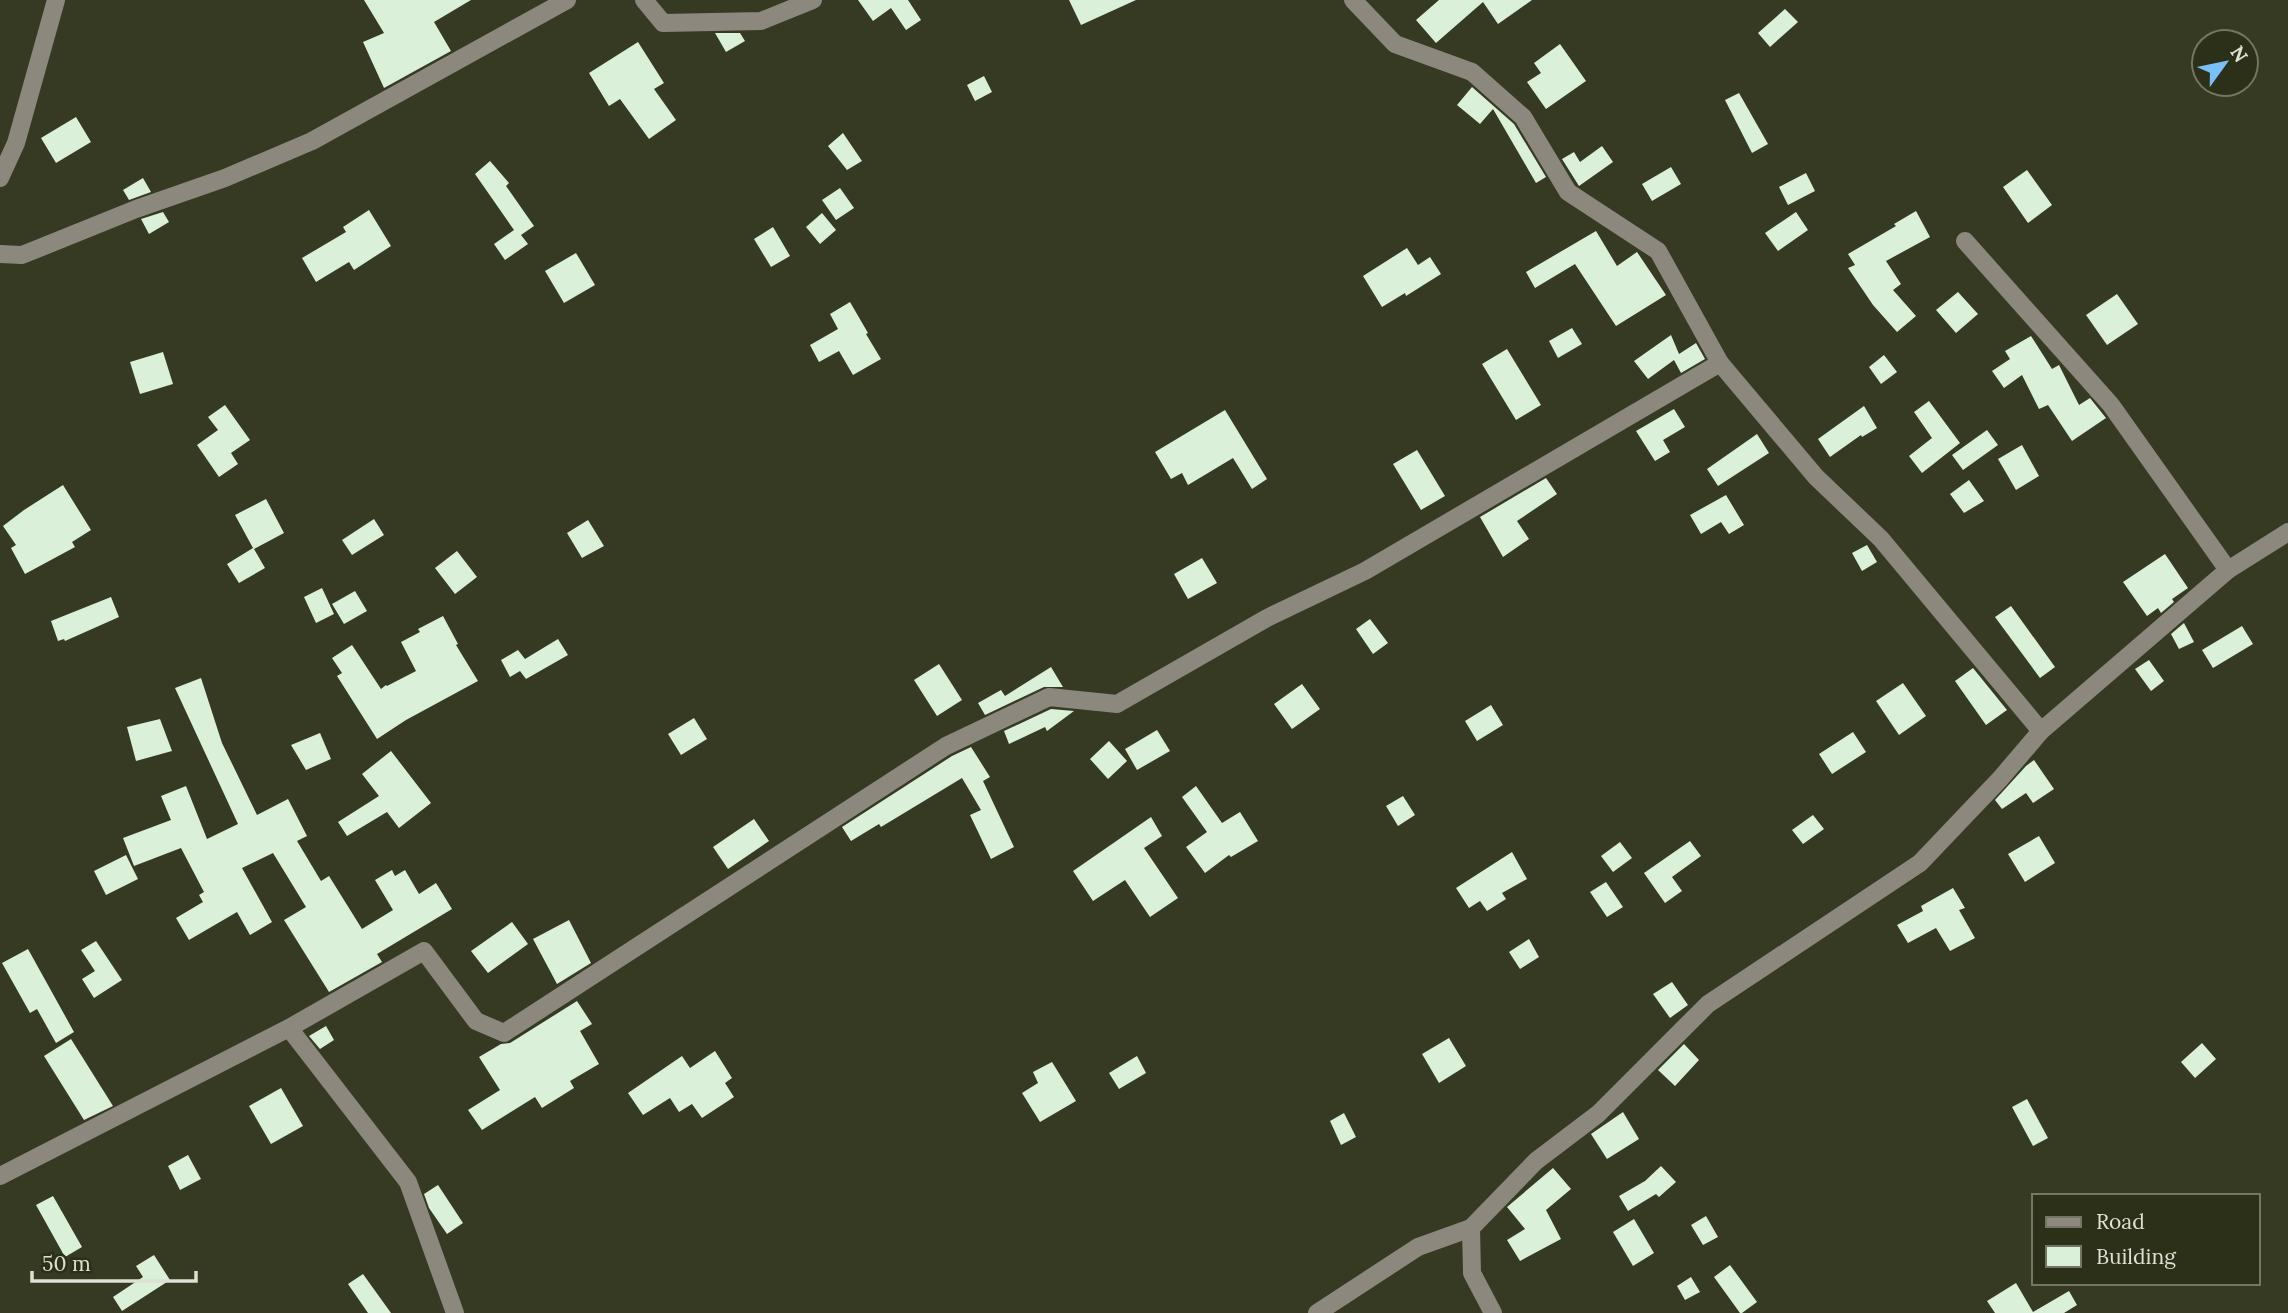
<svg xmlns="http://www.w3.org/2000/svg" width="2288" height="1313" font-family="Lora,serif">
  <rect width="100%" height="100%" fill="#363a22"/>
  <g fill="#daf0d8">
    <polygon points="364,0 471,0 434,22 451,51 384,88 363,42 384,33"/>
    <polygon points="858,0 908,0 921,20 906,30 891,8 873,21"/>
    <polygon points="1069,0 1136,0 1081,25"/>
    <polygon points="1439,0 1532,0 1498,24 1483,2 1436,43 1416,20"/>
    <polygon points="1785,9 1798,22 1770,47 1758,33"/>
    <polygon points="715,33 740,33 745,41 726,52"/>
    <polygon points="638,42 664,83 654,89 676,120 649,139 620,99 609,106 589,73"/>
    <polygon points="1560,44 1586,81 1546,109 1527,82 1541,73 1534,63"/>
    <polygon points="984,76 992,92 975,101 967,85"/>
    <polygon points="1472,87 1514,124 1546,177 1536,183 1493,109 1480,124 1457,105"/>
    <polygon points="1739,93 1768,144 1752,153 1725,100"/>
    <polygon points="76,117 91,142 56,163 41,138"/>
    <polygon points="843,133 862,161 847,170 828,146"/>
    <polygon points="1602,146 1613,162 1579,186 1562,159 1574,152 1580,162"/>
    <polygon points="490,161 509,183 506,186 534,226 521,235 528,244 505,260 494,244 514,230 475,174"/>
    <polygon points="1671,167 1681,184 1652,201 1642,184"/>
    <polygon points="2027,170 2052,205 2028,223 2003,187"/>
    <polygon points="1806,173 1815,191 1788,205 1779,187"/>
    <polygon points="143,178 151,192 129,200 123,190"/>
    <polygon points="840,188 854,208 836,220 822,200"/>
    <polygon points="369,210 391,246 354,270 349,262 316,282 302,258 346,232 343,227"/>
    <polygon points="1916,211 1930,237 1886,261 1901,284 1893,290 1916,316 1897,332 1873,305 1848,268 1855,265 1848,254 1896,226 1894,224"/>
    <polygon points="163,212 169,222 149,234 141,219"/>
    <polygon points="1796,212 1808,230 1778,251 1765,233"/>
    <polygon points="822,213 836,230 820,244 806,227"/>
    <polygon points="773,227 790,256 771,267 754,239"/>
    <polygon points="1596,231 1617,266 1637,252 1666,295 1616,326 1575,264 1535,288 1526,272"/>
    <polygon points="1407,248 1418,265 1430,257 1441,274 1406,296 1405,293 1382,307 1363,276"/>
    <polygon points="576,253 595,285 564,303 545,271"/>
    <polygon points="1958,292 1978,314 1956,333 1936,310"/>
    <polygon points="2117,294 2138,324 2107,345 2086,315"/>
    <polygon points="850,302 868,333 866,334 881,359 853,375 839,351 819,362 810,345 838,329 830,314"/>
    <polygon points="1572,328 1582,344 1558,358 1549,341"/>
    <polygon points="1671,335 1679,354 1696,343 1705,359 1681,373 1674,360 1648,379 1634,361"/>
    <polygon points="2031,336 2052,369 2059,365 2079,405 2090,398 2106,418 2072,441 2048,405 2039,409 2022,375 2004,388 1992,371 2010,359 2005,351"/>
    <polygon points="1507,349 1541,405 1516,420 1482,364"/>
    <polygon points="163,352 173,384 140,394 130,362"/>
    <polygon points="1884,355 1897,372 1881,384 1869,367"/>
    <polygon points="1929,401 1960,443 1922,473 1909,456 1932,438 1914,412"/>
    <polygon points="225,405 250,440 231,453 238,464 219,477 197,445 218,430 208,417"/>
    <polygon points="1864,406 1877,428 1862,437 1861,435 1830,457 1818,439"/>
    <polygon points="1674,409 1685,427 1663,440 1670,452 1655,461 1636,431"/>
    <polygon points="1225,410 1267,479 1252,489 1233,458 1188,485 1182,473 1171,479 1155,452"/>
    <polygon points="1987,430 1998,445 1963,470 1952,455"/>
    <polygon points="1757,434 1769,453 1718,486 1707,469"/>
    <polygon points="2022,445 2039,476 2016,490 1998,459"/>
    <polygon points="1417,450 1445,496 1421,510 1393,464"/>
    <polygon points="1546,478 1557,494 1517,521 1529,539 1503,557 1480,517"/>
    <polygon points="1969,480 1984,501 1964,513 1950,494"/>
    <polygon points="63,485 91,530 72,542 75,547 25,574 11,548 16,545 3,526 24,510"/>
    <polygon points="1726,495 1744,525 1729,534 1721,522 1701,534 1690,515"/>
    <polygon points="266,499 284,533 254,549 265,568 239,583 227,564 253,548 235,515"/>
    <polygon points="374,519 384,535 352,555 342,540"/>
    <polygon points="588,520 604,546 582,558 567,533"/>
    <polygon points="1867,545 1877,562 1862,571 1852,553"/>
    <polygon points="457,551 477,577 455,594 435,568"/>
    <polygon points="2165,554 2188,588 2172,599 2174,602 2161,613 2158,608 2147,616 2123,582"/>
    <polygon points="1202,558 1217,583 1188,599 1174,574"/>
    <polygon points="322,588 334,614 316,623 304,597"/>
    <polygon points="355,591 367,611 344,624 332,604"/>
    <polygon points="111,597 119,617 65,641 64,639 58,641 51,621"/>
    <polygon points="2011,606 2055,667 2040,678 1995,617"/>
    <polygon points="443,616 458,644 456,645 478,681 406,720 377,739 337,676 342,673 332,658 352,645 381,689 386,685 387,686 416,671 401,642 420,632 418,629"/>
    <polygon points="1370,619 1388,643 1373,654 1356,629"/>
    <polygon points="2184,623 2194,642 2179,649 2171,634"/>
    <polygon points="2242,626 2253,644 2213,668 2202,650"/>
    <polygon points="558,639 568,655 526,679 520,671 510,677 501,660 518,650 525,659"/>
    <polygon points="2149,660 2164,681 2151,691 2135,669"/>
    <polygon points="939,664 962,700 937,716 914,680"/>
    <polygon points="1051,667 1063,687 1044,687 985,715 978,703 1001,690 1005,696"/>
    <polygon points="1973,668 2007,710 1986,725 1955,681"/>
    <polygon points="201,678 222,743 257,815 288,799 307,836 297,841 321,881 329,876 362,929 393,910 375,880 392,870 395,876 405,870 419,894 436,883 452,909 377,954 382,962 329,992 284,920 306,907 273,853 242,868 272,922 250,935 237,912 189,940 176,918 203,902 199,895 204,892 181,848 134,866 123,838 171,820 161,796 186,786 207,839 238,824 175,688"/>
    <polygon points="1903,683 1926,716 1899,735 1876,701"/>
    <polygon points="1302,684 1320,709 1292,729 1274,704"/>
    <polygon points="1491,705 1503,725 1477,741 1465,721"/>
    <polygon points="1051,709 1074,711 1047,731 1045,727 1009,744 1004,731"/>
    <polygon points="694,718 707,739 681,755 668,734"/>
    <polygon points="160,719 172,751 136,761 127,727"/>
    <polygon points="1157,730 1170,751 1137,770 1125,749"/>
    <polygon points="1853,732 1866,752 1832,774 1819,754"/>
    <polygon points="320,733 331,759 306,770 291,745"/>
    <polygon points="1109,741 1127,761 1108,779 1090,759"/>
    <polygon points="971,747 990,777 983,781 1014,847 991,859 970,815 981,810 962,778 881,827 879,824 851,841 842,827 952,756"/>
    <polygon points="391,751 431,803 399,828 387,812 347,836 338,822 379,796 362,774"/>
    <polygon points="2034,760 2054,789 2033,803 2026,793 2002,809 1995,800 2026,766"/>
    <polygon points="1196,786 1222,823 1240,812 1258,841 1231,857 1229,855 1205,873 1186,847 1207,832 1182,797"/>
    <polygon points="1403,796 1415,815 1398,826 1386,806"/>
    <polygon points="1813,815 1824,829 1803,844 1792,830"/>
    <polygon points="1151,817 1162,836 1144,848 1178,898 1150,917 1125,880 1093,901 1073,871"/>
    <polygon points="754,819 769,841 728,869 713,847"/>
    <polygon points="2039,836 2055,863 2025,882 2008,854"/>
    <polygon points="1690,841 1701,856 1672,877 1682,891 1665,903 1644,873"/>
    <polygon points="1620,842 1632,858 1613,872 1601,856"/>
    <polygon points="1512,852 1527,879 1502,893 1506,899 1487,911 1480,901 1469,908 1456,888"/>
    <polygon points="126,855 138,879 106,895 94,871"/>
    <polygon points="1606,882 1623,907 1607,917 1590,892"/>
    <polygon points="1953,888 1965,908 1959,910 1975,938 1950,951 1936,928 1908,943 1897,925 1923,911 1921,906"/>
    <polygon points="569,920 591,963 557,984 533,939"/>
    <polygon points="512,922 528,944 488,973 471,951"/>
    <polygon points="1529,939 1539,957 1520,969 1509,952"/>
    <polygon points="96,941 122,980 94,998 82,979 95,971 81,950"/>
    <polygon points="28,949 74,1032 56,1043 37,1009 30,1013 2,963"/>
    <polygon points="1672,982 1688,1005 1670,1018 1653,994"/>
    <polygon points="577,1001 592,1024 580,1031 599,1064 570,1081 574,1088 542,1108 535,1097 482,1130 468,1110 500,1090 479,1057 501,1044 510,1043"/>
    <polygon points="326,1026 334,1040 320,1049 309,1036"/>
    <polygon points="1449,1038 1466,1066 1439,1083 1422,1054"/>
    <polygon points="71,1039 113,1106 84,1120 44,1056"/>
    <polygon points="2202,1043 2216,1059 2195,1078 2181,1062"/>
    <polygon points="1684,1044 1699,1060 1675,1086 1658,1070"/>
    <polygon points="715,1051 732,1078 725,1083 734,1097 702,1118 692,1104 679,1112 670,1098 643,1115 628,1093 682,1056 690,1068"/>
    <polygon points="1137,1056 1146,1073 1119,1089 1109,1073"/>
    <polygon points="1052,1062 1076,1101 1040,1122 1022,1093 1038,1083 1033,1072"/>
    <polygon points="281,1088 303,1126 271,1144 249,1106"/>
    <polygon points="2027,1099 2048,1138 2033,1146 2012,1107"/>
    <polygon points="1623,1112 1639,1139 1607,1159 1591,1134"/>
    <polygon points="1344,1113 1356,1137 1341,1145 1330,1121"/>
    <polygon points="188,1155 201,1179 180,1190 168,1166"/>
    <polygon points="1661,1166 1676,1182 1659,1197 1656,1194 1628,1211 1619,1196 1645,1181"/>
    <polygon points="1553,1168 1571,1189 1546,1210 1561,1239 1520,1261 1507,1240 1525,1229 1507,1207"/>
    <polygon points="438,1185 463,1223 447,1234 429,1208 424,1194"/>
    <polygon points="53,1196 82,1247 65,1257 36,1205"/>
    <polygon points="1706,1216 1718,1237 1703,1245 1691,1225"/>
    <polygon points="1634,1219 1654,1253 1633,1266 1613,1232"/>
    <polygon points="154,1255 170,1280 122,1311 113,1297 143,1277 136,1266"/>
    <polygon points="1730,1265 1757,1302 1742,1313 1740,1313 1714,1277"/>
    <polygon points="363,1274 391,1313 368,1313 348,1284"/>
    <polygon points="1691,1277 1700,1292 1685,1300 1677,1286"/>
    <polygon points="2016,1283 2033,1312 2069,1291 2077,1305 2064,1313 1995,1313 1987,1301"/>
  </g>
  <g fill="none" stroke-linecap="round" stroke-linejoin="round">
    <g stroke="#8c887d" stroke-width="18">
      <polyline points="644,0 663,23 761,21 813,0"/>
      <polyline points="1353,0 1395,44 1472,72 1523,117 1568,192 1658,251 1720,363"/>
      <polyline points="0,178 16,143 56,0"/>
      <polyline points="1965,241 2111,405 2228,570"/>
      <polyline points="0,254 22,255 136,209 225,178 312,141 567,0"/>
      <polyline points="289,1028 408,1182 455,1313"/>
      <polyline points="0,1176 289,1028 424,951 476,1021 504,1033 946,746 1049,697 1117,704 1267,618 1365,571 1720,363 1816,477 1881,539 2041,731 2228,570 2288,532"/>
      <polyline points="1317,1313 1418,1247 1471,1228"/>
      <polyline points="1493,1313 1472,1273 1471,1228 1536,1161 1598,1114 1708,1004 1920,863 2000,779 2041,731"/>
    </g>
  </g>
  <rect x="2032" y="1194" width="228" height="91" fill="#2c3018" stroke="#737662" stroke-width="2"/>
  <rect x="2046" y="1217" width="35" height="10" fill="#8c887d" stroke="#737662" stroke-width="2"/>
  <text x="2096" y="1229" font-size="21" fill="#dde0d2">Road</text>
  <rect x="2046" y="1246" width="35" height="21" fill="#daf0d8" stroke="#737662" stroke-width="2"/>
  <text x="2096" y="1264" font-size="21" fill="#dde0d2">Building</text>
  <g transform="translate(2225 63) rotate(57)"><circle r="33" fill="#2c3018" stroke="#737662" stroke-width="2"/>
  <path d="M0-5L12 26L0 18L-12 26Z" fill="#79bff8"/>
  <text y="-10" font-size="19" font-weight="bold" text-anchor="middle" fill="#dde0d2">N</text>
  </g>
  <path d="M32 1271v10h164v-10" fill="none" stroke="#dde0d2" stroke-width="3.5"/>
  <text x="42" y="1271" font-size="21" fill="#dde0d2" stroke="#2c3018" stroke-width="5" paint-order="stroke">50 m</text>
</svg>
